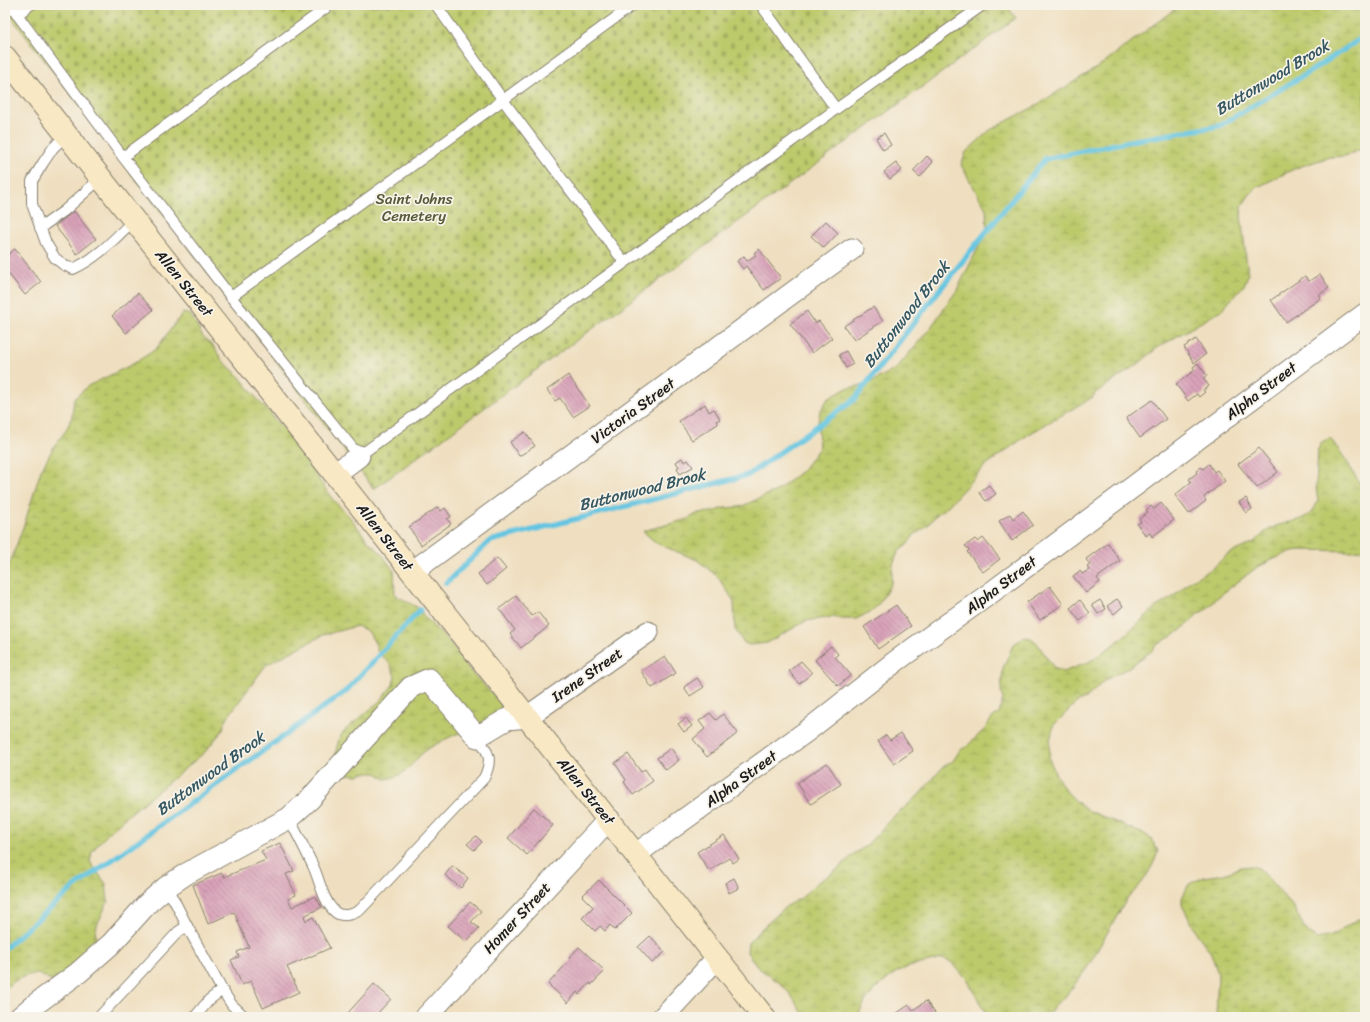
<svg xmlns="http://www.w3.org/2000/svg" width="1370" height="1022" font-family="Sriracha,sans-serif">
  <defs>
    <pattern id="wetland-marsh" width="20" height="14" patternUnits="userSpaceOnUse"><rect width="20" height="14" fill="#bdca6c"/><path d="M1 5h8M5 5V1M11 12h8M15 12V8" fill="none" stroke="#a2ad5d"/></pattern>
    <pattern id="cemetery-stones" width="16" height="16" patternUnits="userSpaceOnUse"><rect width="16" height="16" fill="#bdca6c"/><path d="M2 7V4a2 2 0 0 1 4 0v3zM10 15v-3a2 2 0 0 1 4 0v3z" fill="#a2ad5d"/></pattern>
    <pattern id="building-back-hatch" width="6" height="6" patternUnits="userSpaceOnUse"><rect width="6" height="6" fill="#d9a3b9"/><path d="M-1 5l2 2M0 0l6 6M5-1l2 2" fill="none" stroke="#af8496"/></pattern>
  </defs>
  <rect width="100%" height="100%" fill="#f7f3e8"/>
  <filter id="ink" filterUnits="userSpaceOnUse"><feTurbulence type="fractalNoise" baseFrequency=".025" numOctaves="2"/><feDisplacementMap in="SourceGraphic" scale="8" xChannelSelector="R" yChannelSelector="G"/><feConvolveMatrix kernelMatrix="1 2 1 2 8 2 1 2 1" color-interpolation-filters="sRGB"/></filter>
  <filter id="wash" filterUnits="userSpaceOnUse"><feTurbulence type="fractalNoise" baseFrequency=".012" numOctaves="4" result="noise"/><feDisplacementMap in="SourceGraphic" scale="16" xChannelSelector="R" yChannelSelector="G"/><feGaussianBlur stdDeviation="0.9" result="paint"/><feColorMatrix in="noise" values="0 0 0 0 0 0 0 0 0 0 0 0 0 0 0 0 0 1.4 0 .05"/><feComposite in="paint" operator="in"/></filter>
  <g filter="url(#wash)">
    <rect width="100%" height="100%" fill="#efdfc0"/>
    <g fill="url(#wetland-marsh)" stroke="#6c7344">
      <polygon points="1180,5 1365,5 1365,148 1345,156 1329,157 1296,168 1258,187 1250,194 1242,206 1241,216 1248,274 1245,284 1222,310 1157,348 1137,365 1095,393 1093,397 1029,434 986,465 944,510 937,514 926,527 914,535 907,545 899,551 893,564 891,583 881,601 872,611 856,619 842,619 832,617 806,621 767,643 749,645 743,642 735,629 734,601 717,576 697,560 656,543 643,531 688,519 698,513 712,512 724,508 740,507 778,490 802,471 819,448 818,423 820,411 828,399 847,388 865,385 896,369 931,327 957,290 984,236 987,227 986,209 961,165 966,152 990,130 1030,109 1098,67"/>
      <path d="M183 313 191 315 203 337 214 347 222 360 238 375 263 406 269 410 274 419 286 431 333 500 350 517 368 541 382 554 394 571 395 595 420 609 423 615 456 649 470 671 500 701 510 722C490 726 466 728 448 738 440 742 431 746 424 752 409 765 407 776 385 779L377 773H362L358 775 345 774 337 764 335 755 339 739 344 731 379 702 393 685 395 676 390 664 377 651 376 645 368 631 357 626 323 635 266 665 227 718 222 731 205 752 121 821 98 844 92 852 90 862 106 884 108 901 97 925 95 933 98 950 57 984C51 981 43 975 37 974 27 973 11 982 5 989V576L25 522 41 470 55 445 67 429 72 416 74 399 88 386 133 364 156 349Z"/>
      <path d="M1330 438 1346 460 1365 492V549L1352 551 1301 550 1292 551 1270 561 1256 568 1218 597 1207 609 1198 614 1180 631 1155 646 1153 650 1126 669 1105 680 1086 698 1076 703 1054 725 1050 740 1049 758 1055 773 1065 790 1077 802 1089 811 1146 835 1151 839 1158 851C1154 866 1141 887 1128 897L1087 968 1065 997 1056 1004 1046 1017H988L967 979 951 962 942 959 908 967 895 973 877 988 866 1000 857 1017H805L791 995 780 983 757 967 747 952 748 943 760 930 788 905 801 898 815 884 837 870 854 854 866 846 891 819 919 795 943 767 953 761 960 750 966 747 985 729 992 718 999 713 1003 699 1001 692 1003 668 1013 645 1024 637 1031 638 1037 643 1054 668 1063 672 1089 662 1116 643 1156 607 1173 597 1190 581 1213 568 1228 554 1255 542 1265 532 1276 526 1301 519 1312 513 1318 501 1316 487 1318 449 1322 442Z"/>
      <polygon points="1253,866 1260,869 1294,908 1306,931 1317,939 1332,936 1356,920 1365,917 1365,1017 1216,1017 1218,974 1211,953 1197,934 1182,905 1182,898 1189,884 1204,877 1224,874 1242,867"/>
    </g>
    <polygon fill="url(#cemetery-stones)" stroke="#6c7344" points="5,5 1006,5 1016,18 374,489 5,9"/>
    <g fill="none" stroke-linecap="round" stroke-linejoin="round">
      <g stroke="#63c5e1" stroke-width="5.5">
        <polyline points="446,583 490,541 748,475 854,400 933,298 1045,159 1135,140 1219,126 1311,71 1365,36"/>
        <polyline points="5,948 73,888 346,691 420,610"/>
      </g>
    </g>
    <g id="blocks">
      <g fill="url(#building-back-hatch)">
        <polygon points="884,133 891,145 883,150 876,138"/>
        <polygon points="927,156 933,162 920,177 913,171"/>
        <polygon points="896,163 902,170 890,179 884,172"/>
        <polygon points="74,211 96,239 77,254 55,226"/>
        <polygon points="826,221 838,233 824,248 811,236"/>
        <polygon points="15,249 41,282 25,295 5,269 5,257"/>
        <polygon points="759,249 781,278 764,290 746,266 743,269 737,261 744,256 747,261 756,255 754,253"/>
        <polygon points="1320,274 1329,288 1319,295 1321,298 1286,322 1271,300 1305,276 1309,281"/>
        <polygon points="138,293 153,310 126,333 112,316"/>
        <polygon points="873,307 883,321 854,340 844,326"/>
        <polygon points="807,311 815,323 819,321 832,338 812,353 790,324"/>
        <polygon points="1196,339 1206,354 1194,363 1184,347"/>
        <polygon points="846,351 853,364 846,368 839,355"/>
        <polygon points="1198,363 1207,376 1203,378 1209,386 1203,390 1205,392 1199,397 1197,394 1188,401 1176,384 1195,370 1193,367"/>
        <polygon points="568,375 590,406 573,417 560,398 555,401 547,390"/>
        <polygon points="1152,400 1166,419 1140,438 1126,418"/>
        <polygon points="705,404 709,412 714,409 720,419 716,421 718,424 692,440 679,421"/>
        <polygon points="525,432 535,446 519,456 510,442"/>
        <polygon points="1259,448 1278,472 1257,488 1238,464"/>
        <polygon points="682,458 684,462 688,460 693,467 680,474 677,468 679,467 676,462"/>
        <polygon points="1209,464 1214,472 1217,470 1225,481 1204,497 1206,501 1189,514 1175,495 1191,482 1189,479 1197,473 1196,471 1201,467 1203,469"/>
        <polygon points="989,485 996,494 986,501 979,492"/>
        <polygon points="1246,498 1252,509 1246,513 1239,502"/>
        <polygon points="1161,503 1174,520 1152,537 1150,533 1146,536 1137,524 1141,522 1139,519 1148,512 1146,510 1151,506 1154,509"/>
        <polygon points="438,507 441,511 445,508 451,517 447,519 451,524 421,545 409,527"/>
        <polygon points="1023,511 1033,525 1012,541 999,521 1010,514 1013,519"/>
        <polygon points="983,538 1000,559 983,572 967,552 969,550 965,546 975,539 978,542"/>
        <polygon points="1108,543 1120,561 1097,578 1100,582 1086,593 1073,576 1080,571 1082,574 1089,570 1087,567 1090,565 1086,559"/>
        <polygon points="497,558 506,569 487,585 478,574"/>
        <polygon points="1050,586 1063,604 1040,620 1027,602"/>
        <polygon points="516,596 532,616 538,612 549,626 521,648 510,634 515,630 499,609"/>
        <polygon points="1117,599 1123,606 1114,614 1107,606"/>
        <polygon points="1080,600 1090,613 1080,621 1070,608"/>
        <polygon points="1100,600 1106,609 1098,614 1092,605"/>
        <polygon points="896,605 911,626 878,649 864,627"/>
        <polygon points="831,646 838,654 835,657 851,675 838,686 815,660"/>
        <polygon points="665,656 676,673 652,688 641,671"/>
        <polygon points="801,661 812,673 799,684 789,671"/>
        <polygon points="697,678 704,687 690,696 684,687"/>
        <polygon points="710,713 716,720 723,714 738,733 707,757 693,739 705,729 699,721"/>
        <polygon points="686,718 692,726 684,732 678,724"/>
        <polygon points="901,733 913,751 894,764 878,741 886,735 890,740"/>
        <polygon points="671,748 679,760 666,770 657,758"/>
        <polygon points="628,754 641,772 645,769 653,781 633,795 624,782 626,780 615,763"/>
        <polygon points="827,763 841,784 811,804 797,783"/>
        <polygon points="534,808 553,825 527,855 508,838"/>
        <polygon points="724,835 739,859 733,863 729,858 709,871 697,852"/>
        <polygon points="476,836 482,842 474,850 467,844"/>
        <polygon points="280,843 294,871 286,874 296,895 288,899 292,907 315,896 322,907 304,916 306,921 313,917 330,948 287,967 299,992 263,1008 251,981 242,985 231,960 239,957 237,952 249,947 234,912 208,924 193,885 222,873 224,877 266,860 261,851"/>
        <polygon points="452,866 468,878 461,888 445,875"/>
        <polygon points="734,878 739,888 729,893 725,883"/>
        <polygon points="599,880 632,913 615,930 610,925 605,931 600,926 595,931 582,918 593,907 582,896"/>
        <polygon points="470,902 481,911 471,922 479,928 466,942 448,926"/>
        <polygon points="650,936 665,952 652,963 638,947"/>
        <polygon points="579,947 605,971 591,985 590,983 579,995 577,992 568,1003 548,984 571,959 569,958"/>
        <polygon points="374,984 391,999 374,1017 347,1017 346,1015"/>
        <polygon points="926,1001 938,1017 891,1017 909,1005 913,1010"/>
      </g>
    </g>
  </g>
  <g filter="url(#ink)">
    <use href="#blocks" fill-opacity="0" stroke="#867e6e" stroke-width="1"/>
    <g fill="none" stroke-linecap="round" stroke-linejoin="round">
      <g stroke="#867e6e" stroke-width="12">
        <g id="lane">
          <polyline points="10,5 123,157 231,297 359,456 836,109 983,5"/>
          <polyline points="761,5 836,109"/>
          <polyline points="17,15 30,5"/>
          <path d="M67 134 53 148 43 163 32 181V204L46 243 55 258 64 265 73 269C98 258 115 238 134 220"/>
          <polyline points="123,157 330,5"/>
          <polyline points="40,228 64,211 101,178"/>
          <polyline points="624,262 503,100 633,5"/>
          <polyline points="231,297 503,100 436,5"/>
          <path d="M289 818C297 834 306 851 314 868 320 882 323 900 334 911 341 918 352 915 360 910L484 778C493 759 489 752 477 737"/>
          <polyline points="187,926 222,990 232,1005 245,1017"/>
          <polyline points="99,1017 178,932 187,926 174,900 165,888"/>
          <polyline points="195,1017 209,1000 222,990"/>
        </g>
      </g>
      <g stroke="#867e6e" stroke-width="23">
        <g id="street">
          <polyline points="335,474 359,456"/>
          <polyline points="412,572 852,249"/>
          <polyline points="636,854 807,731 896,661 992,592 1365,314"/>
          <polyline points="20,1017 33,1006 78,973 111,944 148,903 165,888 186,874 289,818 310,799 411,687 429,679 477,737 507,719 527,717 648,632"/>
          <polyline points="426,1017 609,819"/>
          <polyline points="663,1017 717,958"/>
        </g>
      </g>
      <g stroke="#867e6e" stroke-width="24">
        <polyline id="secondary" points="5,57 764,1017"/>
      </g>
      <use href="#lane" stroke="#fff" stroke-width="10"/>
      <use href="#street" stroke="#fff" stroke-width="21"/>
      <use href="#secondary" stroke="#f8e8c3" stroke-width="22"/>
    </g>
  </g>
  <g text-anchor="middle" stroke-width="3.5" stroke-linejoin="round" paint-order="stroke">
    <g font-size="15" fill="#545938" stroke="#f7f3e8">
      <text x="414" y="204">Saint Johns<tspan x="414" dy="17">Cemetery</tspan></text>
    </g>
    <g font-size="15" fill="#1c1c1c" stroke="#f7f3e8">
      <text transform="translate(184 283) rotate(51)" y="5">Allen Street</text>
      <text transform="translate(1261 391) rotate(-37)" y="5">Alpha Street</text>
      <text transform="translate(633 411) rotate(-36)" y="5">Victoria Street</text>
      <text transform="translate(385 537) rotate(52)" y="5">Allen Street</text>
      <text transform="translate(1001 585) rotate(-37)" y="5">Alpha Street</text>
      <text transform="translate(587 675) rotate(-35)" y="5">Irene Street</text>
      <text transform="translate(741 779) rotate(-36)" y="5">Alpha Street</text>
      <text transform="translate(586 791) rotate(51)" y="5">Allen Street</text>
      <text transform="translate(517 918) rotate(-47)" y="5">Homer Street</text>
    </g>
    <g font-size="16" font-style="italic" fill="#355761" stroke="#f7f3e8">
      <text transform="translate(1272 77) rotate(-31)" y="6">Buttonwood Brook</text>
      <text transform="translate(906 314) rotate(-52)" y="6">Buttonwood Brook</text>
      <text transform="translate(642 489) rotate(-14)" y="6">Buttonwood Brook</text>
      <text transform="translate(210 773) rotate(-36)" y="6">Buttonwood Brook</text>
    </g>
  </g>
  <rect width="1370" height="1022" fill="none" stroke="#f7f3e8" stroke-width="20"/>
</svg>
